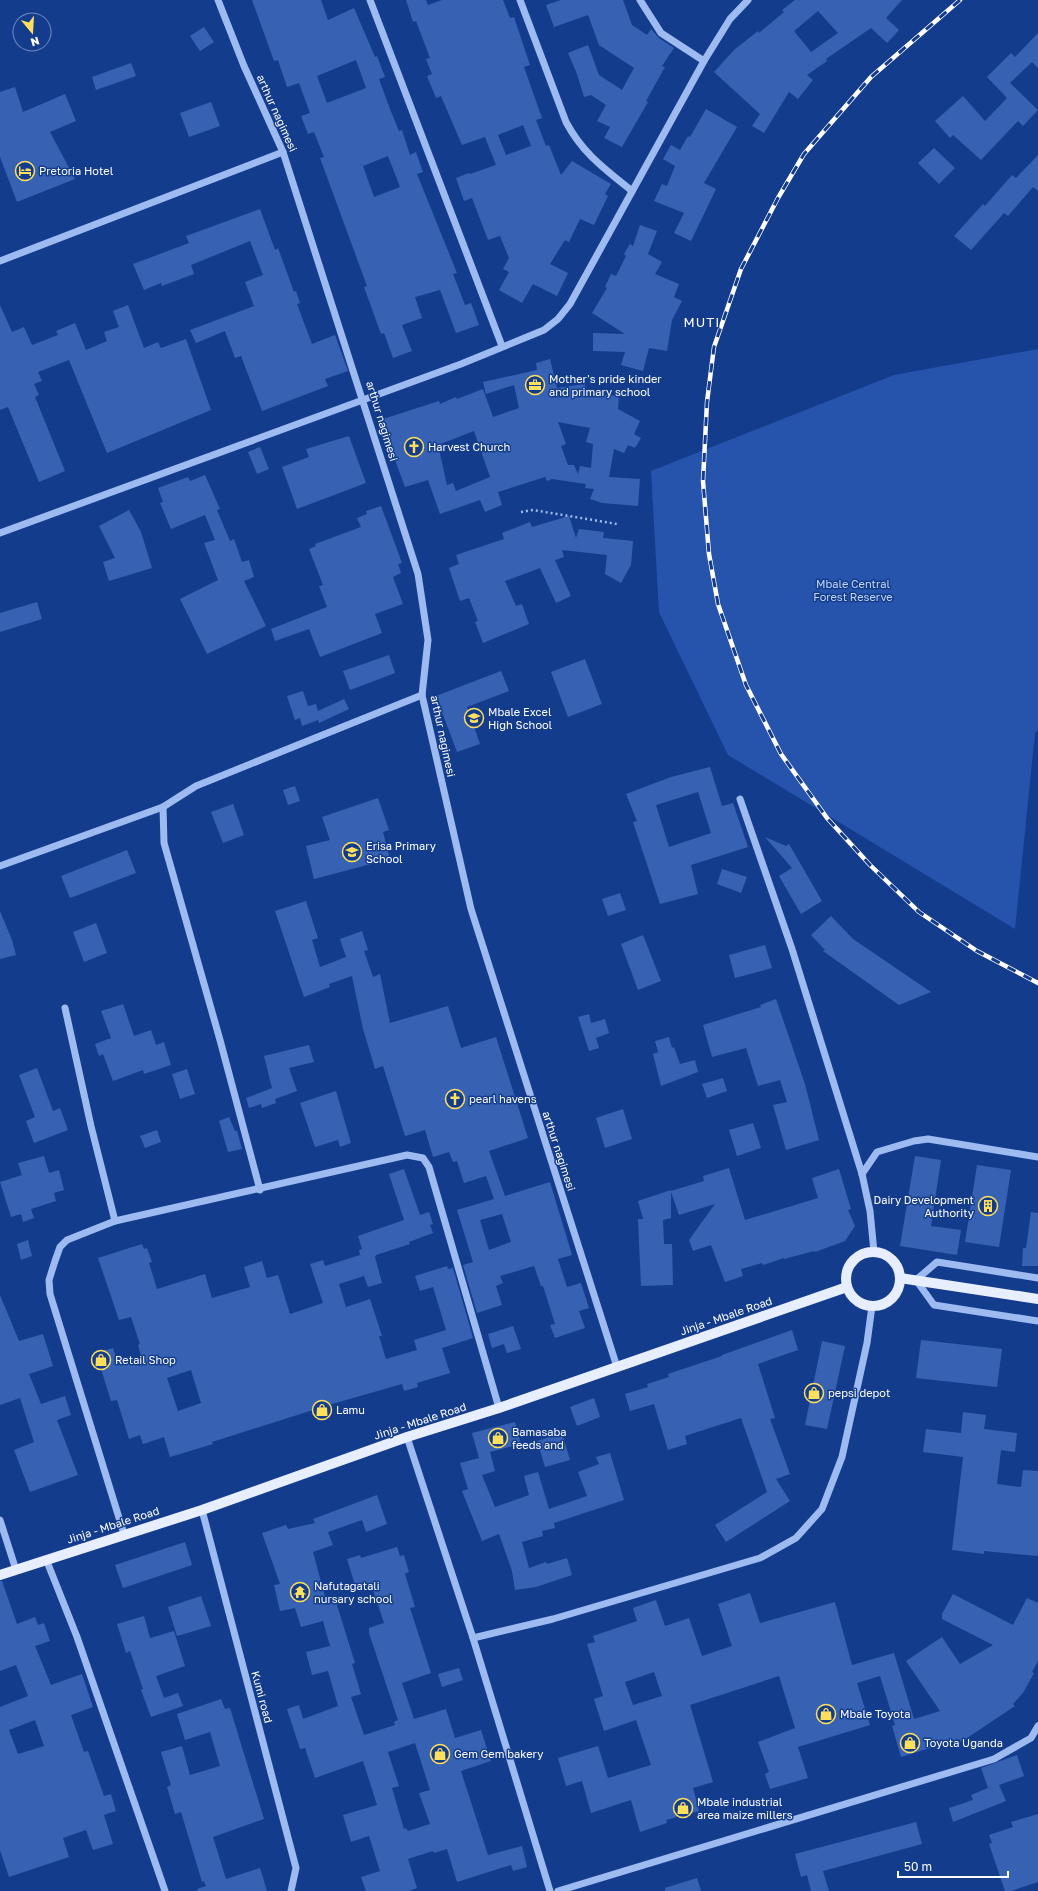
<svg xmlns="http://www.w3.org/2000/svg" width="1038" height="1891" font-family="'Golos Text',sans-serif">
  <rect width="100%" height="100%" fill="#143c8d"/>
  <polygon fill="#2654ac" points="1038,349 1038,730 1035,733 1015,929 728,755 659,612 651,471 894,375"/>
  <g fill="#3762b4" fill-rule="evenodd">
    <path d="M252 0H321L328 20 354 8 375 57 377 56 385 77 379 79 390 109 399 131 402 130 410 155 416 152 423 172 417 174 457 273 453 274 465 305 471 303 479 325 456 333 440 290 415 297 422 318 402 325 412 351 393 358 384 333 381 334 364 287 367 286 320 158 324 157 314 132 308 134 301 116 310 113 299 83 287 87 278 60 274 61ZM356 60 366 88 327 103 317 76ZM388 156 400 187 374 197 363 166Z"/>
    <path d="M406 0H426L428 5 442 0H503L510 18 514 17 530 65 524 67 542 118 536 120 546 146 549 145 561 175 572 161 611 184 605 194 608 196 594 225 580 219 569 242 565 240 550 264 568 273 557 296 533 284 522 303 499 290 509 272 503 269 509 258 500 236 488 240 472 198 464 201 456 178 469 173 470 174 496 165 485 137 462 145 441 96 436 98 427 76 432 74 426 59 430 58 416 21 413 22ZM523 125 531 146 506 155 498 135Z"/>
    <polygon points="561,0 623,0 632,25 647,35 651,29 659,38 674,48 662,66 665,67 646,101 648,102 622,147 604,138 610,127 597,121 606,105 591,95 584,97 577,74 568,53 588,45 599,75 622,90 634,68 599,45 588,15 554,27 546,5"/>
    <path d="M795 0H902L886 18 899 30 887 43 871 28 826 59 827 61 807 75 813 80 798 99 789 92 764 133 752 126 760 114 714 72 734 50 758 31 759 33 784 12 782 10ZM818 11 838 33 811 52 794 31Z"/>
    <polygon points="204,27 214,42 200,51 190,36"/>
    <polygon points="1038,33 1038,68 1032,62 1010,83 1038,110 1023,126 1018,121 981,160 953,135 950,138 935,121 963,96 985,121 1007,98 987,77 1011,53 1015,57"/>
    <polygon points="131,63 136,76 96,90 92,77"/>
    <polygon points="15,87 23,112 65,94 76,121 50,132 75,179 17,202 0,157 0,92"/>
    <polygon points="211,102 220,126 189,137 180,113"/>
    <polygon points="706,109 737,127 704,183 716,189 691,241 674,233 684,213 654,201 662,184 667,186 675,166 663,159 671,145 680,150 688,136 690,137"/>
    <polygon points="934,148 955,168 939,184 918,163"/>
    <polygon points="1038,155 1038,191 1033,187 1008,216 1004,213 971,250 954,236 983,204 985,206 1012,175 1016,178"/>
    <polygon points="260,209 275,250 278,248 294,292 296,291 300,303 297,304 312,344 335,335 348,371 325,379 328,386 262,411 241,356 235,358 225,331 196,343 190,330 254,306 245,282 263,275 250,241 191,265 194,274 162,286 161,283 144,290 133,264 189,243 186,236"/>
    <polygon points="640,225 657,231 648,254 662,262 655,274 679,284 674,297 682,301 672,320 667,351 649,348 643,371 621,365 625,352 593,351 593,333 625,334 592,313 607,288 605,287 611,274 616,276 626,256 624,254 630,244 633,246"/>
    <polygon points="0,305 12,332 24,327 32,345 58,335 56,331 75,323 86,350 107,341 104,332 119,327 113,311 128,305 144,348 158,342 161,348 186,339 211,410 107,453 69,360 38,372 42,381 34,384 39,395 35,397 65,471 39,482 8,407 0,410"/>
    <path d="M550 359 557 388 585 384 586 393 619 396 618 409 640 421 634 434 641 438 635 448 628 445 624 453 614 449 609 477 640 479 638 506 602 503 590 499 594 489 585 488 586 484 552 479 547 481 545 477 498 492 502 505 485 512 480 500 440 514 428 480 405 487 380 420 439 401 440 404 456 397 457 399 483 389 493 417 519 408 514 385 486 394 483 382 537 370 536 363ZM558 422 590 428 586 442 593 444 591 468 580 466 578 474 574 465H568L561 446 566 444ZM474 431 490 477 456 491 453 483 447 485 438 445Z"/>
    <polygon points="349,436 366,483 297,509 282,467 309,457 306,449"/>
    <polygon points="260,447 269,469 257,474 248,452"/>
    <polygon points="205,475 220,509 217,510 230,541 234,539 242,562 249,560 254,577 244,581 266,626 207,654 180,599 218,580 204,543 215,540 205,515 171,529 160,503 163,502 158,488 188,477 190,481"/>
    <polygon points="381,506 402,563 398,564 401,573 393,577 403,604 375,614 382,633 320,657 309,629 275,641 271,629 327,607 319,586 323,585 309,549 316,546 315,544 361,527 357,518 367,514 366,511"/>
    <polygon points="129,510 141,532 152,568 109,581 103,562 115,558 99,526"/>
    <polygon points="569,516 576,538 579,529 604,532 603,538 633,541 631,565 621,583 605,574 607,555 562,550 564,557 555,560 571,596 556,603 540,568 505,581 516,606 522,604 529,624 483,643 475,622 478,621 469,598 460,601 449,568 459,564 456,555 504,539 502,533 530,522 532,527"/>
    <polygon points="37,602 42,619 0,632 0,613"/>
    <polygon points="389,655 395,673 350,690 343,671"/>
    <polygon points="585,659 602,704 568,717 551,672"/>
    <polygon points="501,671 509,691 467,707 480,744 457,752 436,696"/>
    <polygon points="303,691 308,706 316,704 318,711 344,699 349,709 319,723 318,720 302,726 300,718 295,720 287,696"/>
    <path d="M710 767 722 806 733 803 748 847 691 865 698 894 660 904 633 822 637 821 626 794 671 777ZM698 792 711 833 669 847 656 805Z"/>
    <polygon points="295,786 300,801 288,805 283,790"/>
    <polygon points="378,798 389,830 383,832 390,859 314,879 306,846 330,840 322,817"/>
    <polygon points="233,804 244,835 223,843 211,812"/>
    <polygon points="765,837 786,846 789,844 822,901 801,914 779,876 792,868"/>
    <polygon points="127,850 136,873 70,898 61,876"/>
    <polygon points="722,869 747,877 741,893 717,884"/>
    <polygon points="620,893 626,910 608,916 602,899"/>
    <path d="M306 901 318 938 312 940 320 967 346 957 340 939 362 931 368 950 364 951 373 977 380 974 390 1023 448 1006 461 1048 496 1037 528 1138 489 1151 505 1196 550 1182 572 1255 558 1259 567 1287 581 1283 589 1308 579 1311 585 1328 555 1338 550 1325 555 1324 543 1286H541L534 1266 500 1276 503 1283 496 1286 502 1305 477 1313 463 1265 473 1262 457 1210 494 1199 486 1176 464 1183 457 1161 453 1162 449 1152 433 1157 425 1130 405 1136 383 1066 375 1069 363 1029 352 976 329 984 330 987 304 997 275 911ZM502 1214 511 1242 489 1250 480 1220Z"/>
    <polygon points="0,911 12,940 16,955 0,959"/>
    <polygon points="831,916 853,939 931,992 899,1005 823,951 825,950 811,935"/>
    <polygon points="96,923 107,953 84,962 73,932"/>
    <polygon points="643,935 661,981 638,990 621,944"/>
    <polygon points="765,945 772,968 735,978 729,955"/>
    <polygon points="776,999 805,1084 819,1140 786,1150 773,1105 787,1102 780,1080 758,1086 746,1048 712,1057 703,1025 761,1007 760,1005"/>
    <polygon points="123,1004 134,1036 151,1030 156,1045 164,1042 171,1065 144,1074 143,1070 113,1081 103,1054 99,1056 95,1044 111,1038 101,1011"/>
    <polygon points="589,1014 591,1023 605,1019 609,1033 596,1038 593,1029 599,1048 589,1051 578,1017"/>
    <polygon points="669,1037 672,1048 674,1047 680,1064 695,1060 698,1072 661,1086 653,1054 658,1052 655,1041"/>
    <polygon points="309,1045 314,1062 289,1068 297,1091 275,1099 276,1103 262,1108 261,1104 249,1108 246,1098 272,1088 264,1056"/>
    <polygon points="37,1068 53,1111 60,1108 68,1130 34,1143 26,1121 35,1117 19,1075"/>
    <polygon points="187,1069 195,1094 180,1099 172,1074"/>
    <polygon points="723,1078 727,1091 707,1098 702,1084"/>
    <polygon points="336,1091 351,1143 340,1147 338,1140 315,1147 300,1103"/>
    <polygon points="623,1109 632,1139 605,1148 596,1118"/>
    <polygon points="229,1117 235,1131 237,1131 242,1149 228,1152 219,1121"/>
    <polygon points="753,1123 761,1148 737,1156 729,1130"/>
    <polygon points="157,1130 161,1142 145,1148 140,1136"/>
    <polygon points="44,1156 49,1173 59,1170 64,1190 54,1193 56,1201 31,1209 34,1218 23,1222 21,1214 11,1217 0,1182 22,1175 18,1163"/>
    <polygon points="915,1156 941,1160 931,1226 961,1230 957,1255 900,1246"/>
    <polygon points="977,1165 1011,1170 999,1247 965,1242"/>
    <polygon points="729,1168 745,1220 818,1198 812,1178 839,1169 851,1209 848,1210 855,1226 845,1241 815,1252 814,1251 784,1259 784,1258 763,1265 762,1263 741,1269 743,1276 725,1282 711,1245 693,1251 689,1240 715,1204 679,1215 671,1192 671,1218 663,1220 664,1244 672,1244 673,1285 641,1286 638,1219 643,1219 638,1201 671,1190 671,1191 704,1181 703,1176"/>
    <path d="M404 1169 420 1215 429 1212 433 1224 430 1225 433 1233 409 1242 410 1244 376 1255 375 1257 382 1283 368 1287 364 1276 339 1284 346 1307 370 1299 382 1336H379L386 1359 417 1350 414 1340 446 1330 433 1287 420 1291 415 1276 447 1266 448 1269 453 1268 473 1338 442 1348 450 1373 417 1383 418 1387 404 1391 402 1384 332 1404 212 1442 213 1444 170 1457 164 1437 143 1444 140 1435 129 1439 117 1400 111 1401 96 1353 113 1348 118 1364 141 1356 138 1345 140 1344 131 1317 119 1320 98 1258 142 1244 144 1249 147 1248 152 1262 149 1263 157 1289 205 1274 212 1298 250 1287 244 1267 262 1261 267 1278 278 1275 290 1314 323 1303 310 1264 323 1260 325 1266 360 1255 359 1250 362 1249 358 1236 404 1220 389 1174ZM191 1370 201 1403 178 1411 167 1378Z"/>
    <polygon points="1031,1212 1038,1213 1038,1266 1022,1266 1023,1248 1026,1248"/>
    <polygon points="28,1240 32,1256 21,1260 17,1244"/>
    <polygon points="0,1295 19,1341 43,1334 53,1366 29,1374 41,1404 65,1396 71,1415 57,1420 78,1475 30,1492 14,1450 34,1442 20,1398 0,1405"/>
    <polygon points="513,1326 521,1349 507,1353 504,1344 492,1348 488,1334"/>
    <polygon points="792,1330 798,1350 758,1364 775,1418 770,1419 790,1474 776,1479 790,1501 726,1542 715,1525 767,1492 741,1418 685,1436 687,1444 668,1450 654,1404 630,1411 625,1394 648,1387 647,1384 669,1377 668,1374 722,1356 722,1355"/>
    <polygon points="921,1340 1002,1349 997,1387 916,1378"/>
    <polygon points="822,1341 845,1346 827,1429 805,1425"/>
    <polygon points="594,1398 600,1417 577,1426 570,1407"/>
    <polygon points="963,1412 986,1415 984,1429 1017,1433 1015,1452 1001,1450 997,1484 1021,1487 1023,1470 1038,1471 1038,1556 984,1551 984,1554 952,1550 963,1457 923,1452 926,1429 961,1433"/>
    <polygon points="515,1422 521,1444 490,1452 495,1471 482,1475 495,1507 529,1495 524,1476 538,1472 549,1509 587,1496 578,1472 599,1464 596,1457 610,1453 624,1500 554,1523 555,1528 542,1531 543,1536 522,1542 529,1568 546,1562 547,1564 567,1558 572,1575 536,1587 515,1590 512,1571 499,1534 482,1541 462,1491 468,1489 460,1463 479,1458 472,1433"/>
    <polygon points="562,1433 570,1460 545,1467 537,1441"/>
    <path d="M377 1495 387 1524 366 1532 362 1520 328 1532 333 1545 313 1552 327 1604 336 1602 355 1663 352 1664 361 1694 351 1697 364 1735 395 1725 394 1722 398 1720 369 1633V1628L384 1623 371 1584 356 1588 347 1559 360 1555 361 1558 397 1547 400 1556 404 1555 409 1572 405 1574 415 1607 410 1608 431 1673 402 1683 414 1719 446 1709 455 1738 481 1730 491 1761 461 1771 488 1855 522 1846 527 1867 513 1871 511 1865 457 1882 447 1849 434 1853 433 1851 408 1859 417 1888 409 1891H366L361 1877 380 1871 369 1836 351 1842 343 1815 377 1805 363 1761 315 1778 305 1748 300 1749 287 1709 299 1705 303 1719 338 1706 328 1671 312 1675 306 1652 330 1646 323 1621 301 1627 295 1608 280 1611 274 1585 280 1584 262 1533 286 1525 288 1529 315 1523 313 1519ZM415 1743 430 1790 419 1793 430 1824 408 1831 406 1828 404 1829 392 1788 399 1786 388 1752Z"/>
    <polygon points="185,1542 192,1565 123,1588 115,1565"/>
    <path d="M0 1581H2L17 1624 35 1617 38 1625 44 1623 50 1641 35 1646 51 1685 82 1674 93 1707 71 1715 84 1752 88 1751 104 1796 111 1794 116 1811 104 1815 113 1844 93 1850 86 1830 63 1838 69 1857 9 1877 0 1850V1707L28 1696 16 1665 0 1671ZM35 1720 44 1746 18 1754 9 1730Z"/>
    <path d="M750 1593 760 1623 835 1602 852 1665 894 1653 914 1719 940 1711 906 1661 942 1637 960 1664 993 1645 942 1619V1614L953 1594 1013 1625 1027 1598 1038 1603V1661L1032 1672 1034 1673 1023 1693 1013 1704 1015 1706 961 1742 959 1739 901 1757 892 1726 895 1725 880 1676 857 1683 870 1725 798 1747 808 1778 770 1789 765 1774 769 1772 758 1742 795 1728 779 1676 690 1705 713 1782 693 1788 699 1811 666 1820 667 1823 640 1832 631 1800 591 1813 582 1781 566 1786 558 1758 598 1746 608 1778 651 1765 636 1720 604 1731 594 1699 603 1696 587 1644 595 1642 593 1636 637 1621 633 1608 656 1600 665 1626 689 1618 702 1656 732 1646 718 1604ZM654 1672 662 1696 633 1705 625 1682Z"/>
    <polygon points="201,1596 211,1626 177,1636 168,1607"/>
    <polygon points="144,1616 150,1638 174,1631 185,1666 156,1676 164,1698 178,1693 183,1706 151,1717 141,1690 143,1689 130,1651 126,1653 117,1624"/>
    <polygon points="459,1668 463,1680 442,1687 438,1674"/>
    <polygon points="221,1699 225,1709 230,1708 264,1819 213,1837 226,1879 260,1868 267,1891 198,1891 197,1889 206,1886 204,1881 202,1882 181,1812 175,1814 167,1787 171,1785 161,1752 182,1746 190,1775 220,1766 210,1732 185,1740 177,1714"/>
    <polygon points="1017,1755 1024,1776 999,1785 1006,1801 953,1822 949,1808 973,1800 971,1795 988,1788 981,1768"/>
    <polygon points="1038,1814 1038,1882 1011,1891 1005,1891 989,1844 992,1843 989,1835 1013,1827 1011,1822"/>
    <polygon points="916,1822 922,1844 823,1871 829,1891 811,1891 807,1875 801,1877 795,1854"/>
    <polygon points="697,1878 701,1891 665,1891 665,1888"/>
  </g>
  <g fill="none" stroke-linecap="round" stroke-linejoin="round">
    <polyline stroke="#9dbaf1" stroke-width="2.5" stroke-dasharray="2 3" stroke-linecap="butt" points="521,512 533,510 617,524"/>
    <g stroke="#9dbaf1" stroke-width="7">
      <polyline points="218,0 244,66 283,152 418,574 428,640 422,695 471,909 617,1367"/>
      <polyline points="370,0 502,346"/>
      <path d="M520 0 566 122C583 154 605 169 632 191"/>
      <polyline points="640,0 661,33 704,61"/>
      <polyline points="0,261 283,152"/>
      <polyline points="0,533 461,364 544,330 558,319 570,304 704,61 730,19 748,0"/>
      <polyline points="740,799 792,949 862,1174 870,1211 874,1252"/>
      <polyline points="0,866 163,807"/>
      <polyline points="65,1008 91,1126 115,1221"/>
      <polyline points="862,1174 877,1152 914,1141 928,1139 1038,1157"/>
      <polyline points="260,1190 220,1040 164,843 163,807 196,786 422,695"/>
      <polyline points="1038,1278 937,1262 916,1280 934,1305 1038,1321"/>
      <polyline points="407,1437 473,1638 550,1891"/>
      <polyline points="202,1510 296,1868 291,1891"/>
      <polyline points="0,1520 16,1570"/>
      <polyline points="124,1534 50,1294 49,1280 55,1261 60,1247 67,1240 115,1221 407,1155 423,1158 429,1167 499,1408"/>
      <polyline points="46,1559 77,1637 165,1891"/>
      <polyline points="473,1638 553,1619 760,1558 796,1538 822,1509 842,1457 867,1343 872,1306"/>
      <polyline points="558,1891 994,1759 1031,1738 1038,1726"/>
    </g>
    <g stroke="#e7eeff" stroke-width="10">
      <circle cx="873" cy="1279" r="27"/>
      <polyline points="900,1278 1038,1299"/>
      <polyline points="0,1575 202,1510 407,1437 499,1408 847,1287"/>
    </g>
    <g stroke="#fff" stroke-width="4.5">
      <polyline id="rail" points="960,0 871,77 804,154 778,198 741,269 714,347 707,402 703,481 709,554 718,604 746,685 781,754 827,818 870,865 919,912 977,951 1038,983"/>
    </g>
    <use href="#rail" stroke="#143c8d" stroke-width="3" stroke-dasharray="9" stroke-linecap="butt"/>
  </g>
  <defs>
    <g id="hotel-ring" transform="scale(1)"><circle r="9.5" fill="#143c8d" stroke="#ffe05d" stroke-width="1.5"/><path d="M-6-4.5h1.5V1H6V5H4.5V3h-9V5H-6ZM-4 0a1.8 1.8 0 1 1 3.6 0ZM.5 0V-2.5h3Q6-2.5 6 0Z" fill="#ffe05d"/></g>
    <g id="office-ring" transform="scale(1)"><circle r="9.5" fill="#143c8d" stroke="#ffe05d" stroke-width="1.5"/><path d="M-6-3h4V-5.5h4V-3h4V5H-6ZM-1-4.5V-3h2v-1.5ZM-6 0V1H6V0Z" fill="#ffe05d"/></g>
    <g id="church-ring" transform="scale(1)"><circle r="9.5" fill="#143c8d" stroke="#ffe05d" stroke-width="1.5"/><path d="M-1.2-6h2.4v3.5h3.3v2.4h-3.3V6h-2.4V-.1h-3.3v-2.4h3.3Z" fill="#ffe05d"/></g>
    <g id="school-ring" transform="scale(1)"><circle r="9.5" fill="#143c8d" stroke="#ffe05d" stroke-width="1.5"/><path d="M0-5L7-2L0 1L-7-2ZM-4 1L0 2.5L4 1V4Q0 6-4 4Z" fill="#ffe05d"/></g>
    <g id="building-ring" transform="scale(1)"><circle r="9.5" fill="#143c8d" stroke="#ffe05d" stroke-width="1.5"/><path d="M-4-6H4V6H1V3H-1V6H-4ZM-2.5-4.3h1.7v1.8h-1.7ZM.8-4.3h1.7v1.8H.8ZM-2.5-1h1.7V.8h-1.7ZM.8-1h1.7V.8H.8Z" fill="#ffe05d"/></g>
    <g id="shop-ring" transform="scale(1)"><circle r="9.5" fill="#143c8d" stroke="#ffe05d" stroke-width="1.5"/><path d="M-5-2.5h2.3a2.7 3.5 0 0 1 5.4 0H5L5.5 6h-11ZM-1.5-2.5h3a1.5 2.3 0 0 0-3 0Z" fill="#ffe05d"/></g>
    <g id="temple-ring" transform="scale(1)"><circle r="9.5" fill="#143c8d" stroke="#ffe05d" stroke-width="1.5"/><path d="M0-6L5-2H3V0L6.5 2.5H4V6H1.5V3h-3V6H-4V2.5H-6.5L-3 0V-2H-5Z" fill="#ffe05d"/></g>
  </defs>
  <g fill-rule="evenodd">
    <use href="#hotel-ring" x="25" y="171"/>
    <use href="#office-ring" x="535" y="385"/>
    <use href="#church-ring" x="414" y="447"/>
    <use href="#school-ring" x="474" y="718"/>
    <use href="#school-ring" x="352" y="852"/>
    <use href="#church-ring" x="455" y="1099"/>
    <use href="#building-ring" x="988" y="1206"/>
    <use href="#shop-ring" x="101" y="1360"/>
    <use href="#shop-ring" x="814" y="1393"/>
    <use href="#shop-ring" x="322" y="1410"/>
    <use href="#shop-ring" x="498" y="1438"/>
    <use href="#temple-ring" x="300" y="1592"/>
    <use href="#shop-ring" x="826" y="1714"/>
    <use href="#shop-ring" x="910" y="1743"/>
    <use href="#shop-ring" x="440" y="1754"/>
    <use href="#shop-ring" x="683" y="1808"/>
  </g>
  <g text-anchor="middle" stroke-width="3" stroke-linejoin="round" paint-order="stroke">
    <g font-size="11" fill="#fff" stroke="#143c8d">
      <text transform="translate(277 113) rotate(66)" y="4">arthur nagimesi</text>
      <text transform="translate(382 421) rotate(73)" y="4">arthur nagimesi</text>
      <text transform="translate(443 736) rotate(78)" y="4">arthur nagimesi</text>
      <text transform="translate(559 1151) rotate(72)" y="4">arthur nagimesi</text>
      <text transform="translate(726 1316) rotate(-19)" y="4">Jinja - Mbale Road</text>
      <text transform="translate(420 1421) rotate(-18)" y="4">Jinja - Mbale Road</text>
      <text transform="translate(113 1525) rotate(-18)" y="4">Jinja - Mbale Road</text>
      <text transform="translate(262 1697) rotate(75)" y="4">Kumi road</text>
    </g>
    <g font-size="11" fill="#fff" stroke="#143c8d" text-anchor="start">
      <text x="39" y="175">Pretoria Hotel</text>
      <text x="549" y="383">Mother's pride kinder<tspan x="549" dy="13">and primary school</tspan></text>
      <text x="428" y="451">Harvest Church</text>
      <text x="488" y="716">Mbale Excel<tspan x="488" dy="13">High School</tspan></text>
      <text x="366" y="850">Erisa Primary<tspan x="366" dy="13">School</tspan></text>
      <text x="469" y="1103">pearl havens</text>
      <text x="974" y="1204" text-anchor="end">Dairy Development<tspan x="974" dy="13">Authority</tspan></text>
      <text x="115" y="1364">Retail Shop</text>
      <text x="828" y="1397">pepsi depot</text>
      <text x="336" y="1414">Lamu</text>
      <text x="512" y="1436">Bamasaba<tspan x="512" dy="13">feeds and</tspan></text>
      <text x="314" y="1590">Nafutagatali<tspan x="314" dy="13">nursary school</tspan></text>
      <text x="840" y="1718">Mbale Toyota</text>
      <text x="924" y="1747">Toyota Uganda</text>
      <text x="454" y="1758">Gem Gem bakery</text>
      <text x="697" y="1806">Mbale industrial<tspan x="697" dy="13">area maize millers</tspan></text>
    </g>
    <g font-size="11" fill="#c4d8fc" stroke="#143c8d">
      <text x="853" y="588">Mbale Central<tspan x="853" dy="13">Forest Reserve</tspan></text>
    </g>
    <g font-size="13" letter-spacing="1" fill="#fff" stroke="#143c8d">
      <text x="702" y="327">MUTI</text>
    </g>
  </g>
  <g transform="translate(32 32) rotate(162)"><circle r="19" fill="#143c8d" stroke="#728abb"/>
  <path d="M0-3L7 15L0 10L-7 15Z" fill="#ffe05d"/>
  <text y="-6" font-size="11" font-weight="bold" text-anchor="middle" fill="#ffffff">N</text>
  </g>
  <path d="M898 1871v6h110v-6" fill="none" stroke="#ffffff" stroke-width="2"/>
  <text x="904" y="1871" font-size="12" fill="#ffffff" stroke="#143c8d" stroke-width="3" paint-order="stroke">50 m</text>
</svg>
